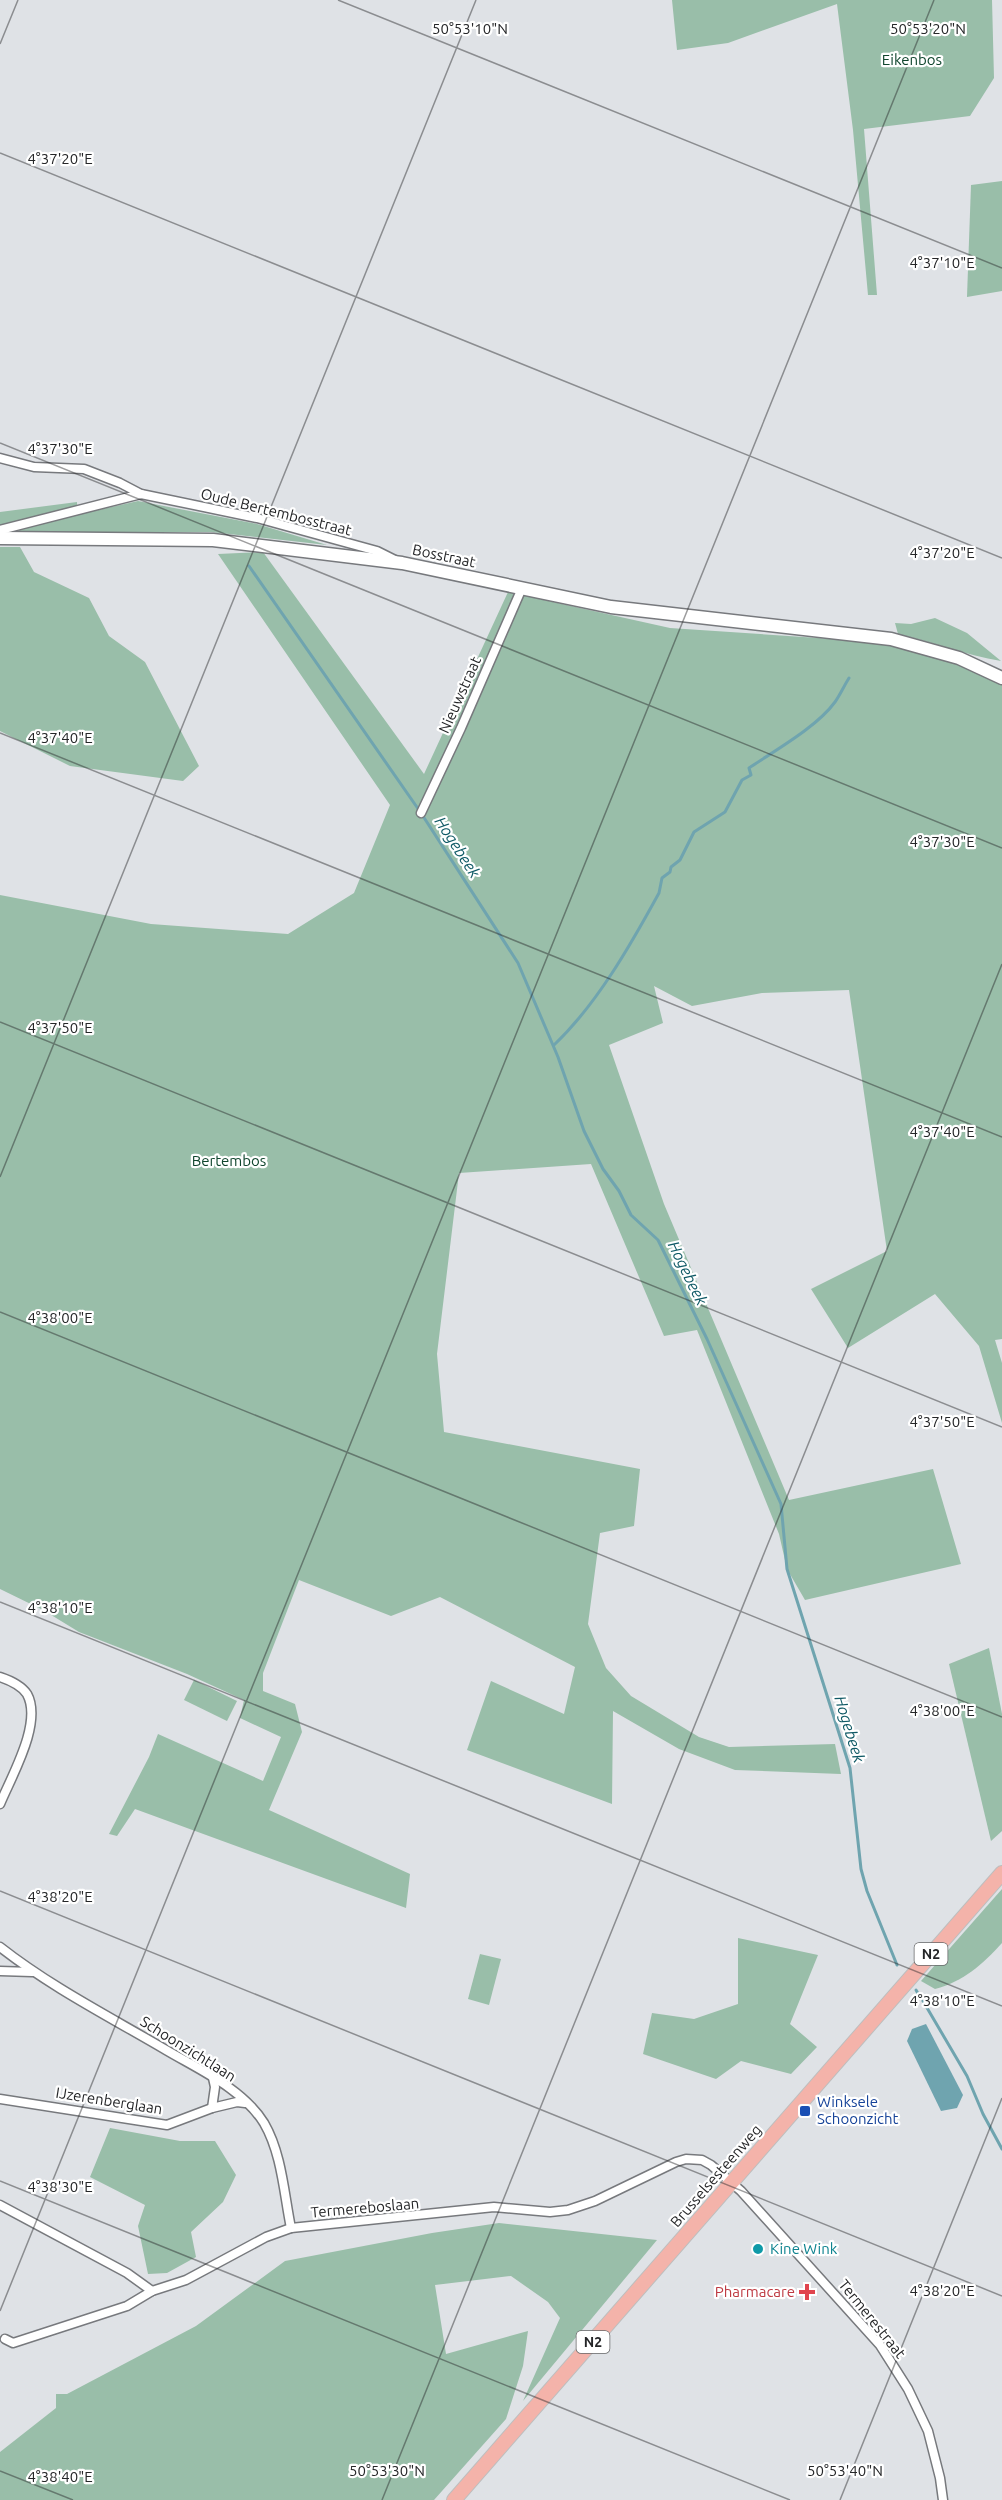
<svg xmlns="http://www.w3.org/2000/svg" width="1002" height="2500" font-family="Ubuntu,sans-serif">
  <rect width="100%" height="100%" fill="#dfe2e6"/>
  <g fill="#99bea9">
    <polygon points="672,0 992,0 994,78 970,116 864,129 877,295 868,295 853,130 837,4 728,43 677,50"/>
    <polygon points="1002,181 1002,291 967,297 971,185"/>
    <polygon points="138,501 257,524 327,545 211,532 19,532 19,528"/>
    <polygon points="77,502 77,506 0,526 0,512"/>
    <polygon points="0,547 20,547 34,572 89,598 109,636 145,662 199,766 183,781 70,766 0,731"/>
    <polygon points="263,552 424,774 508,592 670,628 878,642 945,659 978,672 1002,685 1002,1339 995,1340 1002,1363 1002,1423 979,1346 935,1294 848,1348 811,1289 887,1251 849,990 762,993 692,1006 654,986 663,1023 609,1045 664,1204 789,1500 933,1469 961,1564 805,1600 787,1569 779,1534 697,1330 664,1336 591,1164 459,1173 437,1354 444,1432 640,1469 634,1526 600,1533 588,1624 606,1668 631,1696 699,1737 729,1747 835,1744 841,1774 735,1770 679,1749 613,1711 612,1804 467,1750 491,1681 564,1714 575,1667 440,1597 391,1616 299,1580 263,1673 263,1691 295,1704 302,1732 269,1810 410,1874 406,1908 135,1809 117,1836 109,1834 149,1757 158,1734 263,1781 281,1737 240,1718 244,1700 187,1674 79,1632 43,1610 0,1589 0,895 151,924 288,934 354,893 390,805 218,554"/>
    <path d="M935 618 967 633 1001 661C966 655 933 642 898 634L895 623 911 624Z"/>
    <polygon points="989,1648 1002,1714 1002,1831 991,1841 949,1664"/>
    <polygon points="194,1680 237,1701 227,1721 184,1700"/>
    <path d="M1002 1889V1943C982 1965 964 1981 935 1989L921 1981Z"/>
    <polygon points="738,1938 818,1955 790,2024 817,2047 791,2074 741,2061 716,2079 643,2054 652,2013 694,2019 738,2004"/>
    <polygon points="480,1954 501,1959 489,2005 468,1999"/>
    <polygon points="110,2128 180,2141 215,2141 236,2175 223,2202 191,2232 196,2257 167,2273 148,2274 138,2226 145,2205 90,2177"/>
    <polygon points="499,2223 657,2240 523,2401 560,2318 548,2302 511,2276 435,2285 446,2354 528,2331 523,2366 506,2419 434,2500 0,2500 0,2452 56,2408 56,2394 67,2394 196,2326 285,2261 432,2233"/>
  </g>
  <polygon fill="#6fa4af" points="926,2024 963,2095 957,2108 941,2111 907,2041 912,2029"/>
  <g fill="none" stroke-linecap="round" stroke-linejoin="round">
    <g stroke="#6fa4af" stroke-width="3">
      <polyline points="249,566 421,813 518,963 558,1057 584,1131 603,1169 619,1191 631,1215 658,1240 707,1339 781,1504 787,1569 850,1768 861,1869 867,1891 897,1965"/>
      <path d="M554 1045C597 1004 630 946 659 893L662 878 670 872 671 867 680 860 694 832 725 812 742 780 751 775 749 768C774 751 817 727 835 702 840 695 844 686 849 678"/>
      <polyline points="916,1990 920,1997"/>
      <polyline points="923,2001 967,2076 983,2114 1002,2149"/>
    </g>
    <g stroke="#77797d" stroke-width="11">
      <g id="street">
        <polyline points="0,458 34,467 84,469 120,483 141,494 257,518 377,551 395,560"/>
        <polyline points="0,530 141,494"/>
        <polyline points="421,813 461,728 522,588"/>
        <path d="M0 1677C9 1680 21 1685 27 1694 43 1723 11 1777 0 1804"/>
        <path d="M0 1947C51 1987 110 2017 166 2050 200 2070 243 2089 264 2123 282 2154 284 2194 291 2228"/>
        <polyline points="0,1971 32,1972"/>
        <polyline points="213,2078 215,2087 212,2108 237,2102 245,2103"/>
        <polyline points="0,2099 167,2125 212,2108"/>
        <polyline points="0,2205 127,2273 152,2291"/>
        <polyline points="5,2339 13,2343 127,2306 152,2291 186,2280 266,2237 291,2228 494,2207 550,2212 568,2210 595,2201 676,2162 686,2159 702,2160 711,2165 741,2191 880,2345 908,2389 928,2431 940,2478 943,2500"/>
      </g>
    </g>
    <g stroke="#77797d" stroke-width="15">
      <polyline id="secondary" points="0,538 213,540 402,563 611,607 891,639 959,658 1002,678"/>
    </g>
    <g stroke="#bebebe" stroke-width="16">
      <polyline id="primary" points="454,2500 1002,1873"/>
    </g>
    <use href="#street" stroke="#fff" stroke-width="8"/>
    <use href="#secondary" stroke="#fff" stroke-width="12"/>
    <use href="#primary" stroke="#f4b3aa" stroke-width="14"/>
  </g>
  <path fill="none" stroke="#252628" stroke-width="1.5" stroke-opacity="0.45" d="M338 0 1002 268M0 44 18 0M0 153 1002 558M0 443 1002 848M0 733 1002 1137M0 1022 1002 1427M0 1177 476 0M0 1312 1002 1717M0 1602 1002 2006M0 1891 1002 2296M0 2181 790 2500M0 2311 934 0M0 2471 73 2500M382 2500 1002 964M840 2500 1002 2098"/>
  <rect fill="#1a4fb4" stroke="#fff" stroke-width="2" x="799" y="2105" width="12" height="12" rx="3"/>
  <circle fill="#0f9aa8" stroke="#fff" stroke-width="2" cx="758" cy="2249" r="6"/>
  <path fill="#e0444e" stroke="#fff" stroke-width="2" d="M804 2283h6v6h6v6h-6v6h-6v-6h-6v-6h6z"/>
  <g text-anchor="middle" stroke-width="4.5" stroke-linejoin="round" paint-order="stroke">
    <g fill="#fff" stroke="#666768" stroke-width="1.5">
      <rect x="914.5" y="1943" width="33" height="22" rx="4.5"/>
      <rect x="576.5" y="2331" width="33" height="22" rx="4.5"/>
    </g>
    <g font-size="14" font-weight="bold" fill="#252628">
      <text x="931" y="1959">N2</text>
      <text x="593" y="2347">N2</text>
    </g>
    <g font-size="15" fill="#0f452d" stroke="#fff">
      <text x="912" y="65">Eikenbos</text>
      <text x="229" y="1166">Bertembos</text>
    </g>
    <g font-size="15" fill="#252628" stroke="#fff">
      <text transform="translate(276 512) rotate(14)" y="5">Oude Bertembosstraat</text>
      <text transform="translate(444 556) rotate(12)" y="5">Bosstraat</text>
      <text transform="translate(460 695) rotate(-66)" y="5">Nieuwstraat</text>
      <text transform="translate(188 2049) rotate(32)" y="5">Schoonzichtlaan</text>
      <text transform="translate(109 2101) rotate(9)" y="5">IJzerenberglaan</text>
      <text transform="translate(716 2176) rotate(-49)" y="5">Brusselsesteenweg</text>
      <text transform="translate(365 2208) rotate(-5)" y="5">Termereboslaan</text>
      <text transform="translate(872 2319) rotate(51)" y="5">Termerestraat</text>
    </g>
    <g font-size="15" fill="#164399" stroke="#fff" text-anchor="start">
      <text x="817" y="2107">Winksele<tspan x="817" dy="17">Schoonzicht</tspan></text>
    </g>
    <g font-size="15" fill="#0d838f" stroke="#fff" text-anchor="start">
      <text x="770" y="2254">Kine Wink</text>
    </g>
    <g font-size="15" fill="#be3a42" stroke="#fff" text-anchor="end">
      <text x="795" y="2297">Pharmacare</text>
    </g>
    <g font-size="16" font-style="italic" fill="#105a66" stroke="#fff">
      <text transform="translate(458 847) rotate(57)" y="6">Hogebeek</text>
      <text transform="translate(688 1273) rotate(64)" y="6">Hogebeek</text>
      <text transform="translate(850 1729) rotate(73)" y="6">Hogebeek</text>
    </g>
  </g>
  <g font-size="15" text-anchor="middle" fill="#252628" stroke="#fff" stroke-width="4.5" stroke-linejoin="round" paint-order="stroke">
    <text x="470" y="34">50°53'10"N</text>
    <text x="928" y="34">50°53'20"N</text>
    <text x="60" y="164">4°37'20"E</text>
    <text x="942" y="268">4°37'10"E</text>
    <text x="60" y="454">4°37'30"E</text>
    <text x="942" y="558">4°37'20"E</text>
    <text x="60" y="743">4°37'40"E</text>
    <text x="942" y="847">4°37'30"E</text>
    <text x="60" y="1033">4°37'50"E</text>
    <text x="942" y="1137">4°37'40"E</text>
    <text x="60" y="1323">4°38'00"E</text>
    <text x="942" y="1427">4°37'50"E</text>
    <text x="60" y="1613">4°38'10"E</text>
    <text x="942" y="1716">4°38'00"E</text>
    <text x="60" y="1902">4°38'20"E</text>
    <text x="942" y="2006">4°38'10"E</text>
    <text x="60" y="2192">4°38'30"E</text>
    <text x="942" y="2296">4°38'20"E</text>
    <text x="387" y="2476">50°53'30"N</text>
    <text x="845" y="2476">50°53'40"N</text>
    <text x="60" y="2482">4°38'40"E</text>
  </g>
</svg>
